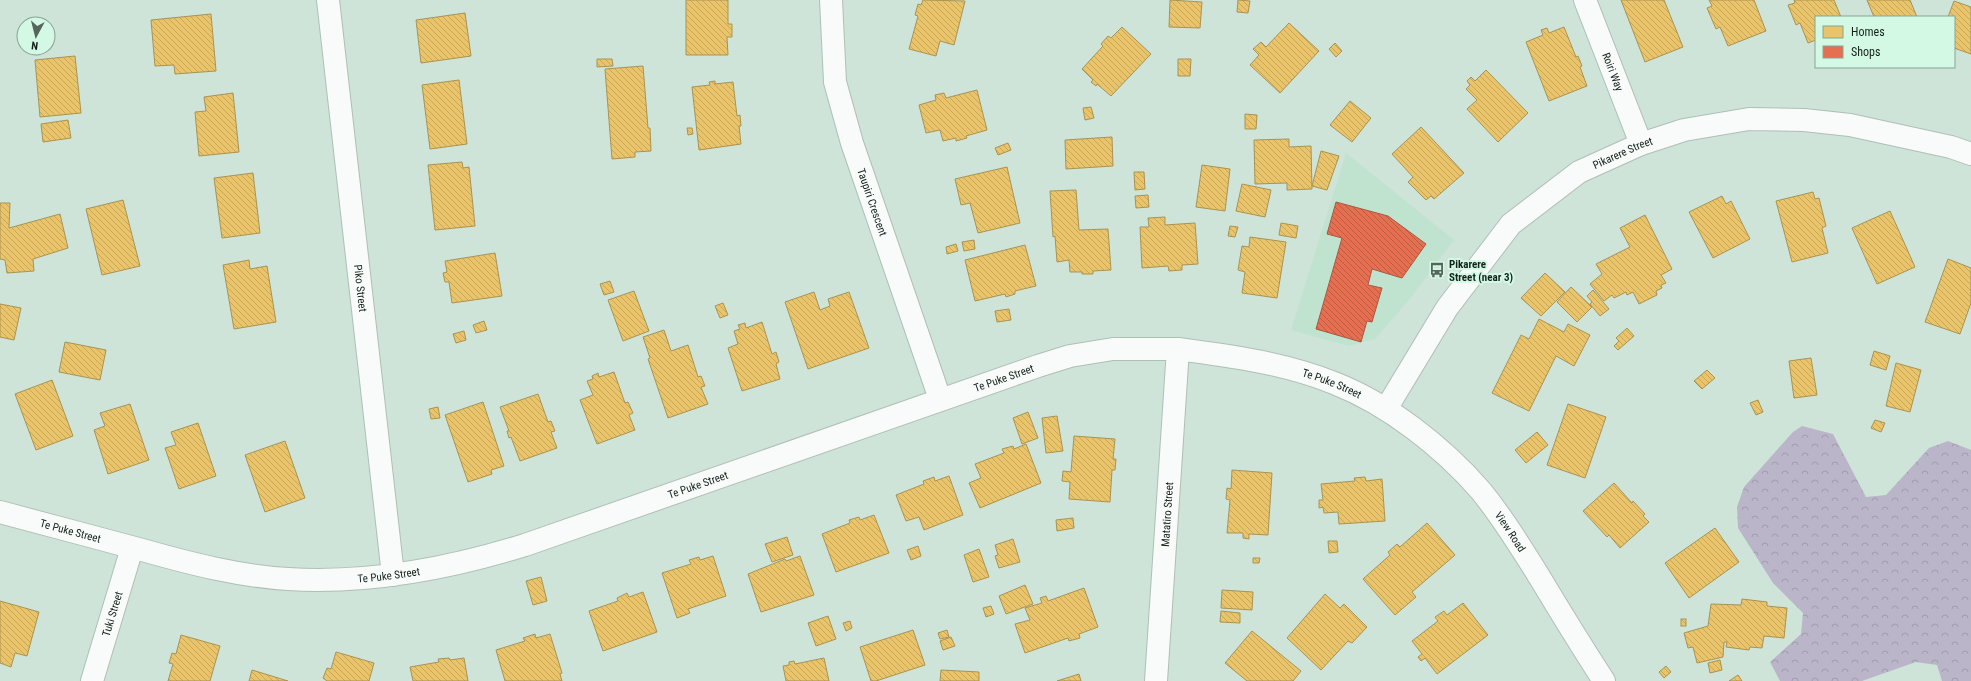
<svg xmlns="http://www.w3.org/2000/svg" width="1971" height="681" font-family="'Roboto Condensed',sans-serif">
  <defs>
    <pattern id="forest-crowns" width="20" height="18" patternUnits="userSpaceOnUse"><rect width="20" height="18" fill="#bbb5ca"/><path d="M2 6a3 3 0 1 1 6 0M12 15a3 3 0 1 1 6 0" fill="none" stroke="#a09bad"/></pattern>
    <pattern id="homes-back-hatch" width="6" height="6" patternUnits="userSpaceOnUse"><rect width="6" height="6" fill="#e9c46a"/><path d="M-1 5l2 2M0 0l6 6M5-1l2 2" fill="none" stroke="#c7a85b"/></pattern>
    <pattern id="shops-back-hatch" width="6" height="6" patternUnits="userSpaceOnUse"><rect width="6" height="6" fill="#e76f51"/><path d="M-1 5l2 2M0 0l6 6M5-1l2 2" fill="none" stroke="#ba5b42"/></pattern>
  </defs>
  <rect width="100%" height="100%" fill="#cee4d8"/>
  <polygon fill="#c0e3d0" points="1346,153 1454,240 1409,300 1375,339 1349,346 1291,330"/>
  <polygon fill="url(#forest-crowns)" points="1802,426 1833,434 1866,497 1886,495 1929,448 1948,441 1971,450 1971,681 1942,681 1937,665 1916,662 1862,681 1780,681 1770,662 1801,634 1803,613 1773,583 1738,528 1737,507 1744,487 1793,432"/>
  <g fill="url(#homes-back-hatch)" stroke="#a99352">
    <polygon points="686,0 728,0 728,24 732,24 732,37 727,37 728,55 686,55"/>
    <polygon points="923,0 965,1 954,45 940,41 936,56 909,49 918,16 915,15 918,4 921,5"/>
    <polygon points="1170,0 1202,2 1200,28 1169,27"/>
    <polygon points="1238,0 1250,1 1248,13 1237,12"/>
    <polygon points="1621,0 1664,0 1683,47 1645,62"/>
    <polygon points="1709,0 1754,0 1766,31 1728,46 1720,27 1716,29 1707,8 1712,6"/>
    <polygon points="1794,0 1834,0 1841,17 1816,17 1816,40 1808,43 1800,23 1796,25 1788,5 1795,3"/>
    <polygon points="1867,0 1910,0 1917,17 1874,17"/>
    <polygon points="1954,1 1971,7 1971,54 1954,48 1954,17 1948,17"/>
    <polygon points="465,13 471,56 421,63 416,20"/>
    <polygon points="211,14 216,71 175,74 174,65 155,66 151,20"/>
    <polygon points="1289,23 1319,51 1280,93 1250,65 1259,55 1253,49 1261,42 1266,47"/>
    <polygon points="1122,27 1151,54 1111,96 1097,84 1096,86 1091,82 1093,80 1082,69 1103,46 1101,44 1108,36 1111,38"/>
    <polygon points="1564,27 1576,57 1578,56 1582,66 1580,67 1587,86 1549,101 1526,42 1543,35 1541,30 1547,28 1549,33"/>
    <polygon points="1335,43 1342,51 1336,57 1329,49"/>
    <polygon points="75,56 81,113 40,117 35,60"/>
    <polygon points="597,59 612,59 613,66 597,67"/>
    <polygon points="1178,59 1191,59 1190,76 1178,76"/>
    <polygon points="643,66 648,128 650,128 651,151 635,152 635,157 612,159 605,69"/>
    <polygon points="1486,70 1528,113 1498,142 1467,109 1477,100 1466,89 1470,85 1467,81 1471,77 1475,81"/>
    <polygon points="459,80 467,144 430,149 422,85"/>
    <polygon points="715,81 715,84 733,82 737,116 740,115 741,126 739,126 741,144 699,150 692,87 710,85 709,82"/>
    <polygon points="977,90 987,130 966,136 967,138 956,141 956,138 943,141 940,130 926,133 919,105 936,100 935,95 944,93 946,98"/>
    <polygon points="233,93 239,152 199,156 195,112 206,111 204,97"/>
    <polygon points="1350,101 1371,118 1352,142 1330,125"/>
    <polygon points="1091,107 1094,118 1085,120 1083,108"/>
    <polygon points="1245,114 1257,115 1256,129 1245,129"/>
    <polygon points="68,120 71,138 43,142 41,124"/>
    <polygon points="1421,127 1464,173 1434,199 1431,196 1426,200 1408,182 1413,177 1392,154"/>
    <polygon points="687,128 692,128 693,134 688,135"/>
    <polygon points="1112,137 1113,166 1066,169 1065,140"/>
    <polygon points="1289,139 1289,147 1311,146 1312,189 1287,190 1287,183 1255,184 1254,140"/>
    <polygon points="1008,143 1011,150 998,155 995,148"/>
    <polygon points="1321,151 1339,156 1327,190 1312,186"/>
    <polygon points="462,162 463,168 469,167 475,226 435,230 428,165"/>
    <polygon points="1202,165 1230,169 1225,211 1196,207"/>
    <polygon points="1007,167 1020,223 978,233 970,203 961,205 955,179"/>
    <polygon points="1134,172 1144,172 1145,189 1135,190"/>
    <polygon points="253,173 260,233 222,238 214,178"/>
    <polygon points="1242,184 1271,190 1265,217 1236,211"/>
    <polygon points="1076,190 1079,230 1108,229 1111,270 1093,271 1093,274 1082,274 1082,272 1070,272 1069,260 1057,262 1055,236 1053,237 1050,191"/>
    <polygon points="1813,192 1815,199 1819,198 1826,226 1822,228 1828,253 1792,262 1776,201"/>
    <polygon points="1148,195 1149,207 1136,208 1135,196"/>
    <polygon points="1722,196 1726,204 1731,201 1750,239 1713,258 1689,212"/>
    <polygon points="123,200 140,266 102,275 86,209"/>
    <polygon points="0,203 10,203 9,228 60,214 68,248 33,259 34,271 7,273 5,260 0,259"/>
    <polygon points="1890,211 1915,267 1877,284 1852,228"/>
    <polygon points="1645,215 1672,269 1661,275 1666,283 1661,285 1662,288 1656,291 1657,295 1639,304 1633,292 1627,295 1626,292 1614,298 1612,295 1604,301 1590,284 1602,274 1596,264 1630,247 1620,228"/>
    <polygon points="1165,217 1165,225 1195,223 1198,264 1182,265 1182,270 1169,271 1168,266 1142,268 1140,227 1149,227 1148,218"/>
    <polygon points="1281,223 1298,226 1296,238 1279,235"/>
    <polygon points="1230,226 1238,227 1235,237 1228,236"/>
    <polygon points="1250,237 1286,242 1277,298 1242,293 1245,272 1238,270 1242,246 1249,247"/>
    <polygon points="974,240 975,249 964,251 962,242"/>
    <polygon points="956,244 958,251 947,254 946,247"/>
    <polygon points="1025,245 1036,286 1015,291 1015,294 1006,297 1005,294 975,301 965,260"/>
    <polygon points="495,253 502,296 452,303 449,282 445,282 443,273 447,272 445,261"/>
    <polygon points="1948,259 1971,268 1971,303 1960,334 1925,322"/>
    <polygon points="249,260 250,269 267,266 276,322 234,329 223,265"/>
    <polygon points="1545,273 1565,292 1541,316 1521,298"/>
    <polygon points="610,281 614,292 604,295 600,284"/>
    <polygon points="1571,287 1592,307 1577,322 1557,302"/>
    <polygon points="1593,290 1609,309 1600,316 1590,304 1592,302 1587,296"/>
    <polygon points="634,291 649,331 623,341 608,300"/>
    <polygon points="814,292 820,310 830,306 828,299 849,292 869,348 808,369 785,302"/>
    <polygon points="723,303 728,315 720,318 715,306"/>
    <polygon points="0,304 21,308 14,340 0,337"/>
    <polygon points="1009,309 1011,320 997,322 995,311"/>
    <polygon points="1539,319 1564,332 1568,324 1590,335 1574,366 1556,356 1529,411 1492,393 1521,335 1529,339"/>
    <polygon points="484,321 487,330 476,333 473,325"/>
    <polygon points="762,322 772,354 776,352 779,362 776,364 780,379 742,391 728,348 738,344 734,331 740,329 738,325 745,323 746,328"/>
    <polygon points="1627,328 1634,336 1618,350 1614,346 1619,341 1616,338"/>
    <polygon points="664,330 671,351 688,345 698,377 701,376 705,386 701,387 708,404 668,418 648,359 650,358 643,337"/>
    <polygon points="464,331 466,340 456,343 453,334"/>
    <polygon points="65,342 106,350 100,380 59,372"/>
    <polygon points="1874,351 1890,356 1886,370 1870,365"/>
    <polygon points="1811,358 1817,395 1794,398 1789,361"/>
    <polygon points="1896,363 1921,370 1910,412 1886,406"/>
    <polygon points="1707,370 1715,378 1702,389 1694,381"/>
    <polygon points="614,372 625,403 628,402 633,413 629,415 635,430 597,444 580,400 593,395 587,381 593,379 592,376 598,373 599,377"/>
    <polygon points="52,380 73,436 36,450 15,394"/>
    <polygon points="538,394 548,422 551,421 555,431 551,432 557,448 520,461 511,437 509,438 507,431 509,431 500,407"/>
    <polygon points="1758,400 1763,412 1756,415 1750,403"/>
    <polygon points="483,402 504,466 491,470 492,474 468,482 445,415"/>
    <polygon points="130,404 149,460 108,474 94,430 105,426 100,413"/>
    <polygon points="1568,404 1606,417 1585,478 1547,465"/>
    <polygon points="438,407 440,418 431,419 429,409"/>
    <polygon points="1028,412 1038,438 1022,444 1013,418"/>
    <polygon points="1057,416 1063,451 1046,453 1042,418"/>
    <polygon points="1875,420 1885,423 1881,432 1871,428"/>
    <polygon points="198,423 216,476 179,489 165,448 176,445 171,432"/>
    <polygon points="1537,432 1548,445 1526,463 1515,450"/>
    <polygon points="1074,436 1115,439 1113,459 1116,459 1115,470 1112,470 1110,502 1069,499 1070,482 1062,481 1063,471 1071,472"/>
    <polygon points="285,441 305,498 265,512 245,455"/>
    <polygon points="1026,444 1041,483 980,508 969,483 981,478 975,464 1004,453 1002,449 1013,446 1014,449"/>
    <polygon points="1232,470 1272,473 1268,535 1249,534 1249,539 1243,538 1243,533 1227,533 1230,500 1226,499 1227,488 1231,489"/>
    <polygon points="949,476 963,515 924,530 919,517 906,521 896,495 924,484 923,481 934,477 935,481"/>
    <polygon points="1365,477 1366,481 1382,479 1385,521 1339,524 1338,512 1324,513 1323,507 1319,508 1319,500 1323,500 1321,484 1355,481 1354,478"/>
    <polygon points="1614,483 1632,503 1633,501 1645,514 1643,516 1649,522 1620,548 1609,535 1607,537 1583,511"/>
    <polygon points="874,515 889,553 836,572 822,534 850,523 849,520 859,517 860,520"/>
    <polygon points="1073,518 1074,528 1057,531 1056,520"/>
    <polygon points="1427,523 1455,555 1412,592 1416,597 1395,615 1363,579 1390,555 1388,552 1397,544 1400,547"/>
    <polygon points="1715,528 1739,562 1689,598 1665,563"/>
    <polygon points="787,537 793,555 772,562 765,544"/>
    <polygon points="1013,539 1020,562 999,568 995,556 998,555 995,545"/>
    <polygon points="1328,541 1337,541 1338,552 1329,553"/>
    <polygon points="918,546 921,556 911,560 907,550"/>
    <polygon points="979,549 989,577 973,582 964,555"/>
    <polygon points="713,556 726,596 688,609 690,613 677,618 662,573 691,564 689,560 699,557 700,560"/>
    <polygon points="800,556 814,595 761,612 748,574 785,559 786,561"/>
    <polygon points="1253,558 1260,558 1259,563 1253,563"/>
    <polygon points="541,577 547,601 533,605 526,581"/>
    <polygon points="1025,585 1033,604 1006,614 999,596"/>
    <polygon points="1084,588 1098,627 1079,634 1080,638 1069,641 1068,638 1025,653 1015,624 1030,620 1025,608 1042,603 1040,598 1046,596 1048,601"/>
    <polygon points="1222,590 1253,592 1252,610 1221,608"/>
    <polygon points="643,592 657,632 603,651 589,611 618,601 617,598 627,593 629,597"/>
    <polygon points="1325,594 1340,608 1344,604 1367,627 1352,643 1348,641 1321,670 1287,638"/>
    <polygon points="1742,599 1767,602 1767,606 1787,608 1784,638 1764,636 1762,648 1750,647 1749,650 1726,647 1727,642 1724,642 1723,657 1697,663 1693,647 1688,648 1684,633 1708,626 1711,604 1741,605"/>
    <polygon points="0,601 39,612 27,656 15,653 11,667 0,663"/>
    <polygon points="1463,603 1488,635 1437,674 1425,658 1421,661 1418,657 1422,654 1412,641 1438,621 1435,617 1444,611 1447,615"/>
    <polygon points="991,606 994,614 986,617 983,608"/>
    <polygon points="1221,611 1240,613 1240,623 1220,622"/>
    <polygon points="828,616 836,639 816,646 808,623"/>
    <rect x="1681" y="619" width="5" height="7"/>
    <polygon points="850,621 852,628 846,631 843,623"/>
    <polygon points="913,630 925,665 876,681 871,681 860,647"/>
    <polygon points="947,630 949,637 940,639 938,633"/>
    <polygon points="1252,631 1301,671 1293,681 1247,681 1225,663"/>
    <polygon points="535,634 536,638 550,634 562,673 560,674 562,681 505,681 496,650 525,641 523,638"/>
    <polygon points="181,635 220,646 210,681 168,681 173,664 169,663 172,653 176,654"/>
    <polygon points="951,637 955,646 943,650 940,641"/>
    <polygon points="336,652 374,663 369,681 327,681 323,678 327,668 331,669"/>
    <polygon points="449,658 450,660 464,658 468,681 413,681 410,667 439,662 438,659"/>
    <polygon points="824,658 829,681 786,681 783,666 789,665 789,662 794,661 795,664"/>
    <polygon points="1720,660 1722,670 1710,673 1708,663"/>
    <polygon points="1666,666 1671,672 1664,678 1659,672"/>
    <polygon points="252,670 288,681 249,681"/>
    <polygon points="941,670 979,672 979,681 940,681"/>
    <polygon points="1079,674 1081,681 1057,681"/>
    <polygon points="1738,675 1742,681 1729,681"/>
  </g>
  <polygon fill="url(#shops-back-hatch)" stroke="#a85841" points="1336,202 1388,216 1426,244 1402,278 1372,269 1368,285 1382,288 1372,322 1367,321 1361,342 1316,329 1342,238 1327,234"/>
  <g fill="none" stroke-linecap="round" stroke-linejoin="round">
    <g stroke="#afbfb6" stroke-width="24">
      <g id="street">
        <path id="s1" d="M328 0 393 575"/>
        <path id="s2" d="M831 0 835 82 852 143 940 399"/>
        <path id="s3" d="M1585 0 1641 144"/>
        <path id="s4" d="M1386 409 1447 308 1511 224 1579 172 1641 144 1684 130 1749 119 1804 120 1850 125 1951 147 1971 154"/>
        <path id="s5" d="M92 681 132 548"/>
        <path id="s6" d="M1156 681 1178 349C1231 356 1284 363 1334 383 1388 404 1443 447 1481 491 1503 518 1522 549 1540 578 1561 613 1582 647 1604 681"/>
      </g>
    </g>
    <g stroke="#afbfb6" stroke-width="24">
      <g id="secondary">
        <path id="s7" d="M0 512C49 525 97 538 146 551 192 564 239 576 288 579 369 584 448 569 525 545L1038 366 1070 356 1113 349H1178"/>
      </g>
    </g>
    <use href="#street" stroke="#f8fbf9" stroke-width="22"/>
    <use href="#secondary" stroke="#f8fbf9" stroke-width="22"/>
  </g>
  <defs>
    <g id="bus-bare" transform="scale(1.2)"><path d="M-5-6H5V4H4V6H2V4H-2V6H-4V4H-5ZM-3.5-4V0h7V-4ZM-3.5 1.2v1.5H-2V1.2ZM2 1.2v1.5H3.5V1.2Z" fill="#55665d" stroke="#d3f9e4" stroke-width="2.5" paint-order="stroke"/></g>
  </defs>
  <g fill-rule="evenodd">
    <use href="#bus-bare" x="1437" y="270"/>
  </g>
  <g text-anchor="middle" stroke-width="4" stroke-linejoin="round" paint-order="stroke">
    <g font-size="11" fill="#14221b" stroke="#d3f9e4">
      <text dy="4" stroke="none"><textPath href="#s3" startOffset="77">Roiri Way</textPath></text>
      <text dy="4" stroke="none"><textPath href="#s4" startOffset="357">Pikarere Street</textPath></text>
      <text dy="4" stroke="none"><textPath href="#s2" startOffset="208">Taupiri Crescent</textPath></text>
      <text dy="4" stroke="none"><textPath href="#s1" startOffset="290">Piko Street</textPath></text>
      <text dy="4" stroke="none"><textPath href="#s7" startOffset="1044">Te Puke Street</textPath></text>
      <text dy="4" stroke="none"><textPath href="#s6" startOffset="491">Te Puke Street</textPath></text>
      <text dy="4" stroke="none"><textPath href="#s7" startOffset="720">Te Puke Street</textPath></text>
      <text dy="4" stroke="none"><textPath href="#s6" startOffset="167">Matatiro Street</textPath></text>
      <text dy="4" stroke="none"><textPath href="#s7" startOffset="73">Te Puke Street</textPath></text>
      <text dy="4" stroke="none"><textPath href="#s6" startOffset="727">View Road</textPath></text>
      <text dy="4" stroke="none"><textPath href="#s7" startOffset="397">Te Puke Street</textPath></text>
      <text dy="4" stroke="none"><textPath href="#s5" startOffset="70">Tuki Street</textPath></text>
    </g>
    <g font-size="11" font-weight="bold" fill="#14221b" stroke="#d3f9e4" text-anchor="start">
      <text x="1449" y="268">Pikarere<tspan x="1449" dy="13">Street (near 3)</tspan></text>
    </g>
  </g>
  <rect x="1815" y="16" width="140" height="52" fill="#d3f9e4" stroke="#87a394"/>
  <rect x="1823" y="26" width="20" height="12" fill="#e9c46a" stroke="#87a394"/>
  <text x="1851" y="36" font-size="12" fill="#14221b">Homes</text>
  <rect x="1823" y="46" width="20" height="12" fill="#e76f51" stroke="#87a394"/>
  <text x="1851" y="56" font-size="12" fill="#14221b">Shops</text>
  <g transform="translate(36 36) rotate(187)"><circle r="19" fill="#d3f9e4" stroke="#87a394"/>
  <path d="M0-3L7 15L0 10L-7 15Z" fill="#55665d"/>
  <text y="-6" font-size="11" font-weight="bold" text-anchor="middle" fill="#14221b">N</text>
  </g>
</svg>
